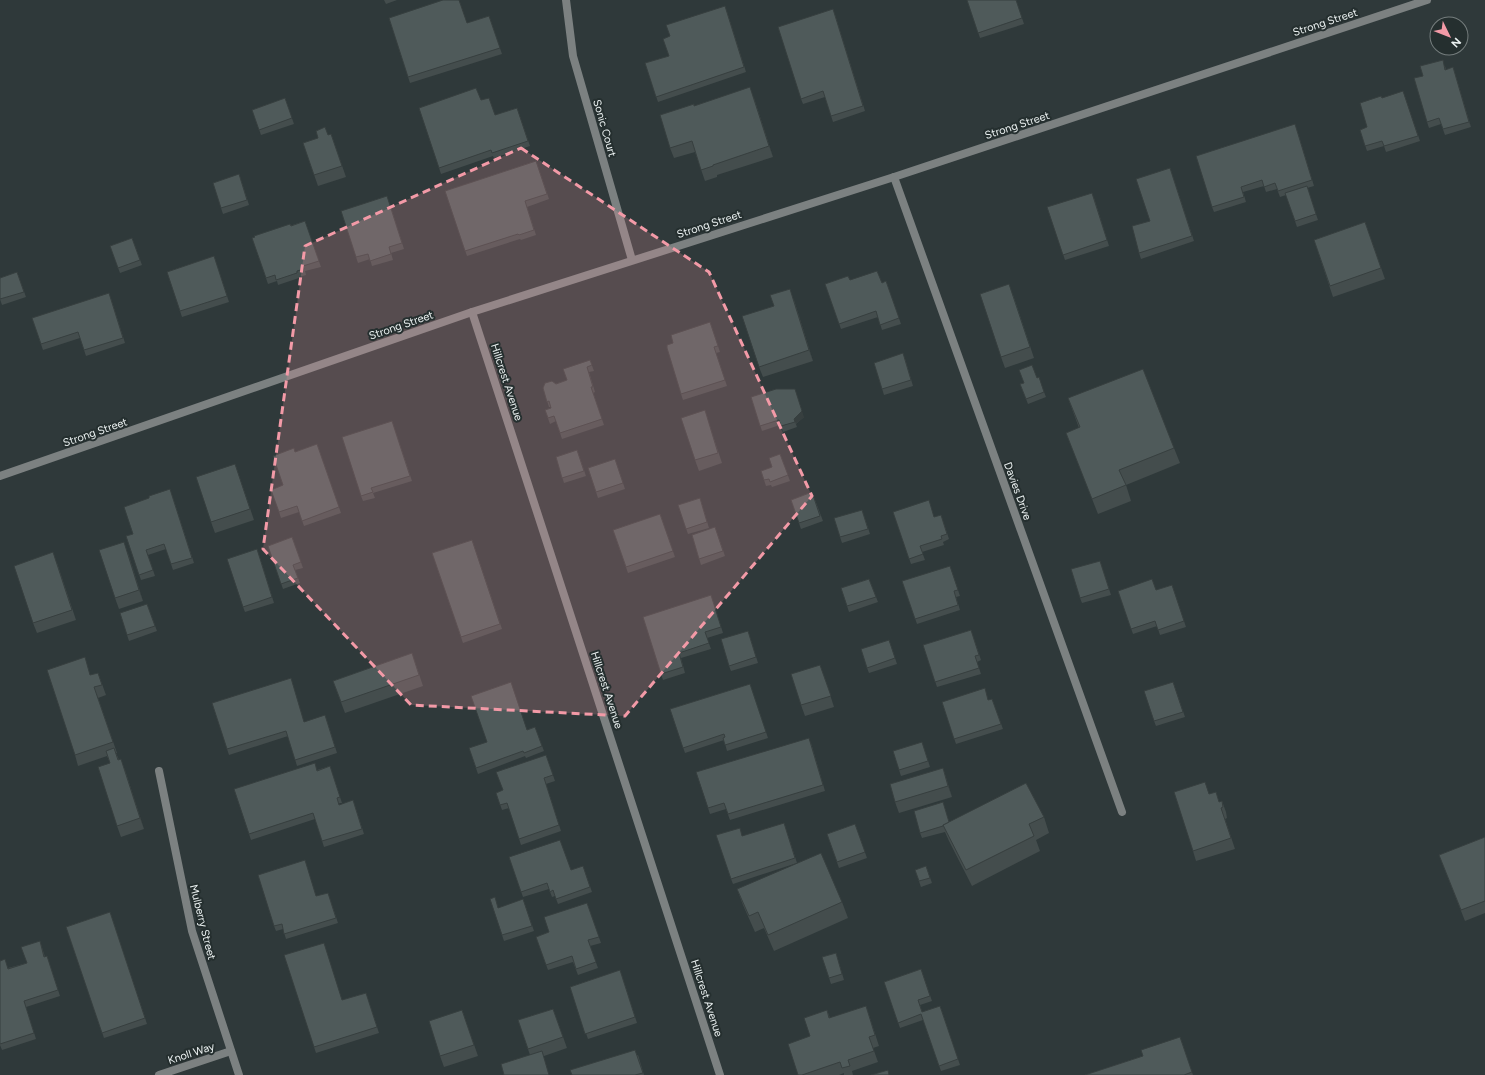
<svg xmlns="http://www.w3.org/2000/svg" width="1485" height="1075" font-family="Figtree,sans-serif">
  <rect width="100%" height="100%" fill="#2f393a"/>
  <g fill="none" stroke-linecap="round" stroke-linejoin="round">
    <g stroke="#7c8181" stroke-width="8">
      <polyline points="566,0 573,56 632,260"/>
      <polyline points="894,177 1122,812"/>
      <polyline points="472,312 720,1075"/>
      <polyline points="159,771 192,931 239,1075"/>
      <polyline points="159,1075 231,1051"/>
    </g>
    <polyline stroke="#7c8181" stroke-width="8" points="0,476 472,312 894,177 1427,0"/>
  </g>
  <g fill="#444d4d">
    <polygon points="384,0 397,0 386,4"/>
    <polygon points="967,0 1016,0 1024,24 980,38"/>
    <polygon points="727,12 746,72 658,102 645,63 669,56 670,36"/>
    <polygon points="835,15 865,111 833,122 825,97 803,104 801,99"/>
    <polygon points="489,16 502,54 410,83 389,18 467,23"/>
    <polygon points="1445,66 1446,70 1453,67 1471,127 1445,135 1441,124 1429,128 1427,122 1423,76"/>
    <polygon points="1405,97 1420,141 1386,152 1384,146 1367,151 1360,130 1367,127 1382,98"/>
    <polygon points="285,98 294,124 261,135 252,110"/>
    <polygon points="754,98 773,157 717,175 717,177 705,181 695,152 674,158 670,148 694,106"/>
    <polygon points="481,100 495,115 517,108 530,146 494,158 493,156 441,174 419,108"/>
    <polygon points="1297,130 1314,186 1307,188 1318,220 1297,227 1286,195 1280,197 1277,189 1266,192 1264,186 1243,192 1246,202 1214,212 1212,207"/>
    <polygon points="331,134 346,177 318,186 303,143"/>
    <polygon points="536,161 549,199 527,207 536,235 521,240 520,239 467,256 445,191"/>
    <polygon points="1170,168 1194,241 1141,259 1139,253"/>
    <polygon points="239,174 249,205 223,214 221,208"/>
    <polygon points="1094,198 1109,246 1065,260 1047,207"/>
    <polygon points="389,202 404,249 391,253 393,260 372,266 370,259 358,263 356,257"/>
    <polygon points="305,221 321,267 305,271 306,275 299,277 299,278 278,285 277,281 268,284 252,238"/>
    <polygon points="1365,222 1385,279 1333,297 1314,240"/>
    <polygon points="132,238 142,265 120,273 110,246"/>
    <polygon points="214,256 229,302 182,317 167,272"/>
    <polygon points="17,272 26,297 2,305 0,299"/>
    <polygon points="850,280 882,283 886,281 901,324 882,330 878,317 841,329 825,284"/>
    <polygon points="1013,295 1034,358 1005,368 1001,357"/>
    <polygon points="111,299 125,343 86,356 80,338 43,350 32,318"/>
    <polygon points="794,300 813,361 763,377 759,367"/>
    <polygon points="710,322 720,352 716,353 727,386 683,400 681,394 673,343"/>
    <polygon points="905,359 913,386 884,395 874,363"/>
    <polygon points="590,360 594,371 589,372 595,392 593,393 604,425 562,439 556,421 550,424 545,410 551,408 551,407 549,407 543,388 567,380"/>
    <polygon points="1037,378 1044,392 1046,397 1028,404 1020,384"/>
    <polygon points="751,397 804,417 796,424 797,427 783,432 780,425 762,431"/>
    <polygon points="1068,398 1174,448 1180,463 1126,485 1131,501 1098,514 1066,433 1079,428"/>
    <polygon points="392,421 412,481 373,493 375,498 363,501 361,496"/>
    <polygon points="708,421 722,463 699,471 695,460"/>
    <polygon points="317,444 341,513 304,526 299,512 281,518 279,512 283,485 295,452"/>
    <polygon points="577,450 586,476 564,483 556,457"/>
    <polygon points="780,454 790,481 772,487 771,485 766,486 761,471 772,467"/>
    <polygon points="615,459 625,489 598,498 588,468"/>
    <polygon points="235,464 254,520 215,533 211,522"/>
    <polygon points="812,492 823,521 801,529 791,500"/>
    <polygon points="172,495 194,563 173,570 166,549 148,555 155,576 141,580 126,536 133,534"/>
    <polygon points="700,498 709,528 688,534 678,505"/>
    <polygon points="862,510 870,534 842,543 840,537"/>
    <polygon points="893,512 935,517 941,515 949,539 943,542 944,545 922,552 925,560 911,564"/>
    <polygon points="660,514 675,557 628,573 613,530"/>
    <polygon points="715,527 725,556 701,565 692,535"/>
    <polygon points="292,537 303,568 295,570 300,583 283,589 268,546"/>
    <polygon points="472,540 502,629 463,643 432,553"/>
    <polygon points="128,553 143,601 119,609 115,598"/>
    <polygon points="259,555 274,603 245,612 243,607"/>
    <polygon points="1100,561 1111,595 1082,603 1080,598"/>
    <polygon points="57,563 76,620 37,633 33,623"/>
    <polygon points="952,572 960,596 956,597 960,610 917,624 902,581"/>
    <polygon points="869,579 878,602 849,612 841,588"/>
    <polygon points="1172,585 1186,627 1160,635 1157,626 1133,634 1118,591 1156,590"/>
    <polygon points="713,601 723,633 707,638 711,649 681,658 685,673 663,680 661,674"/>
    <polygon points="147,604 157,631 129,641 127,635"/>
    <polygon points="971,630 981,660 977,662 981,674 937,687 923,645"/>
    <polygon points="748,631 758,663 731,671 729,666"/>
    <polygon points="889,640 897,664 869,673 867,668"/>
    <polygon points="412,653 423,686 345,713 333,681"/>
    <polygon points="98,673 106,695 98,698 117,753 116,753 119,760 125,770 144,829 121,837 117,826 110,763 107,756 78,766 75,755 91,675"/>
    <polygon points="824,676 834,707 805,716 801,705"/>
    <polygon points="1173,682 1185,717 1156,726 1154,721"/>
    <polygon points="750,684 768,738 727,751 724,740 685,753 670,709"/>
    <polygon points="992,699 1003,729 956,744 942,702 989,700"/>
    <polygon points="327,721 337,753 297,766 288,736 229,755 227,749 304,722"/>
    <polygon points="535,727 544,751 526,758 525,756 478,774 469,748"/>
    <polygon points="811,743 825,791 730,820 726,809 710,814 708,808"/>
    <polygon points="924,748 930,767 901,776 899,770"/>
    <polygon points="546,755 555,781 546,784 561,831 521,845 509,808 502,810 496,793 503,790"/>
    <polygon points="330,766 342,803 339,803 340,805 353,800 364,834 324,847 315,819 251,840 234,789 317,770"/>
    <polygon points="943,768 952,797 899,813 895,802"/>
    <polygon points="1216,792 1219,802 1222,801 1226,812 1227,818 1225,819 1235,849 1196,861 1193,851 1209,794"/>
    <polygon points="943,802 949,822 1044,817 1049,833 1036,840 1040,851 972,886 949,841 945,832 922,838 920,833"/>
    <polygon points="784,823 797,863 733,884 731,879"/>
    <polygon points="855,824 867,858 839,868 827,834"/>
    <polygon points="1485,837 1485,913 1465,921 1439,855"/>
    <polygon points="509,857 571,870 583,866 592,892 558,904 555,896 552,897 549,889 523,897"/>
    <polygon points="926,866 932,883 921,887 915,870"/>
    <polygon points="737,889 842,902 848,918 774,951 764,928 755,932 743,905"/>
    <polygon points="328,893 338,923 286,939 283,929 276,931 274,926 317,896"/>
    <polygon points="523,899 534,931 504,941 502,935 499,908"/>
    <polygon points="587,903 601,943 590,946 598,968 578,975 573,962 548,970 536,937 549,932"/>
    <polygon points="110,912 147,1024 104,1038 66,927"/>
    <polygon points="40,941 45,957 47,956 60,996 26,1007 36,1039 2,1050 0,1045 0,961 8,968 27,963"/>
    <polygon points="836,953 844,980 831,984 822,957"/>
    <polygon points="921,969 932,1001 920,1005 922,1012 940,1006 960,1065 941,1071 923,1020 900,1028 884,982"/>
    <polygon points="620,970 637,1023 588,1039 570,987"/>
    <polygon points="366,993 379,1033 316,1053 314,1047 342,1000"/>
    <polygon points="866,1006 879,1046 873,1048 878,1062 852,1071 853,1075 844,1075 844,1073 839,1075 798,1075 810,1036 827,1010 830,1018"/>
    <polygon points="553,1009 567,1048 544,1056 530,1055 518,1020"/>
    <polygon points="462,1010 478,1056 444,1067 440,1056"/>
    <polygon points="1180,1037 1193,1075 1085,1075 1143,1056"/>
    <polygon points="638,1055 644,1075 572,1075"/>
  </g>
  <g fill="#373f3f">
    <polygon points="1453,67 1455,73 1471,127 1469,122"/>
    <polygon points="750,87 754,98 773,157 769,146"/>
    <polygon points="790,289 794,300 813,361 809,350"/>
    <polygon points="795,389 804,417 796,424 797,427 794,419"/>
    <polygon points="124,542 128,553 143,601 139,590"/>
    <polygon points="121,759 125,770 144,829 140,818"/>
    <polygon points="943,768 946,778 952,797 948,786"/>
  </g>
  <g fill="#4f5a5a" stroke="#373f3f">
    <polygon points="443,0 459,0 467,23 489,16 500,48 408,77 389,18"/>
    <polygon points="967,0 1016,0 1022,18 978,33"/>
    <polygon points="725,6 744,67 656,97 645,63 669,56 663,39 670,36 666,25"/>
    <polygon points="833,9 863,106 831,116 823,91 801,99 778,27"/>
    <polygon points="1443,60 1445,70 1453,67 1469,122 1443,129 1439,118 1427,122 1414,78 1423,76 1420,66"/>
    <polygon points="750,87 769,146 713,165 713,166 701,170 692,141 670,148 660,115 694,104 694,106"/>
    <polygon points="476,88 481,100 489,98 495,115 517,108 528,141 492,153 491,150 439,168 419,108"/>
    <polygon points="1403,91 1418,136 1384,146 1382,141 1365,146 1360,130 1367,127 1360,103 1381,96 1382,98"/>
    <polygon points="285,98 292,118 259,130 252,110"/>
    <polygon points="1295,124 1312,180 1278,191 1275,183 1264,187 1262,180 1241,187 1244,197 1212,207 1196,156"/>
    <polygon points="325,127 328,135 331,134 342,166 314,175 303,143 318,138 316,131"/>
    <polygon points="536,161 547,194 525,201 534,230 519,235 518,234 465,251 445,191"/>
    <polygon points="1170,168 1192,236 1139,253 1132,226 1150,221 1136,179"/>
    <polygon points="239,174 247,200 221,208 213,183"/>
    <polygon points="1307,186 1316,214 1295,221 1285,193"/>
    <polygon points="1092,193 1107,240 1063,255 1047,207"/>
    <polygon points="387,196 402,243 389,247 391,254 370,261 368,254 356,257 341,211"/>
    <polygon points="305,221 319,261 303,266 304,269 297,271 297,273 276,280 275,275 266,278 252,238 255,237 254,236 290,224 291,226"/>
    <polygon points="1365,222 1381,268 1330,286 1314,240"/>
    <polygon points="132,238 140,260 118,268 110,246"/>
    <polygon points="214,256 227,296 180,311 167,272"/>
    <polygon points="877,271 882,283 886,281 899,318 880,325 876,311 839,324 825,284 848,276 850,280"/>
    <polygon points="17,272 24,292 0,299 0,278"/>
    <polygon points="1009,284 1030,347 1001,357 980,294"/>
    <polygon points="790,289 809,350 759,367 742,316 774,306 770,295"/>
    <polygon points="109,293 123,338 84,350 78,332 41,344 32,318"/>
    <polygon points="710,322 718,346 714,347 725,380 681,394 667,348 667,345 673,343 671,335"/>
    <polygon points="903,353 911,380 882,389 874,363"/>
    <polygon points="590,360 592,365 587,367 593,387 591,387 602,419 560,433 554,416 548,418 545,410 551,408 549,401 547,402 543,388 545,383 552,381 556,384 567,380 563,369"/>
    <polygon points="1032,365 1037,378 1039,377 1044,392 1026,399 1020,384 1024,383 1019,370"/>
    <polygon points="1143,369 1174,448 1119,470 1126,485 1092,499 1066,433 1080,427 1068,398"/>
    <polygon points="776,389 795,389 802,411 794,419 795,422 781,426 779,420 760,426 751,397"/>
    <polygon points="705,410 718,453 695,460 681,418"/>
    <polygon points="392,421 410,476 371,488 373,492 361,496 342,437"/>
    <polygon points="317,444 339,507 302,521 297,506 279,512 271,490 283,485 273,456 294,448 295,452"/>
    <polygon points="577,450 584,471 562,478 556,457"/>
    <polygon points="780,454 788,475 770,482 769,479 764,480 761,471 772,467 769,458"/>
    <polygon points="615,459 623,483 596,492 588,468"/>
    <polygon points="235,464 250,509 211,522 196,477"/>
    <polygon points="170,489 192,558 171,564 164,544 146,550 153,570 139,575 126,536 133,534 124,507 149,498 149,496"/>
    <polygon points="812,492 820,516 799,523 791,500"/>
    <polygon points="700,498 707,522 686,529 678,505"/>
    <polygon points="929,500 934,517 941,515 947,534 941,536 942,539 920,546 923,554 909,559 893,512"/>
    <polygon points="862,510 868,529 840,537 834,518"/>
    <polygon points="660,514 673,551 626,567 613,530"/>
    <polygon points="715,527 723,551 699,559 692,535"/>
    <polygon points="292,537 301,562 293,565 298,578 281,584 268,546"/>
    <polygon points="472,540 500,624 461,637 432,553"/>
    <polygon points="124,542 139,590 115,598 99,550"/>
    <polygon points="257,549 272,597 243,607 227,559"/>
    <polygon points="53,552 72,610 33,623 14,566"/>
    <polygon points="1100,561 1109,589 1080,598 1071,569"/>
    <polygon points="950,566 958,590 954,591 958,605 915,619 902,581"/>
    <polygon points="869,579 876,597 847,606 841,588"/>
    <polygon points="1152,579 1156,590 1172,585 1184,621 1158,630 1155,621 1131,629 1118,591"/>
    <polygon points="711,595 721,627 705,632 709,643 679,653 683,667 661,674 643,617"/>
    <polygon points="147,604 155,626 127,635 120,613"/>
    <polygon points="971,630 979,655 975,656 979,668 935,682 923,645"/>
    <polygon points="748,631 756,657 729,666 721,639"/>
    <polygon points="889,640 895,658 867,668 861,649"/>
    <polygon points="412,653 419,675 341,702 333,681"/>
    <polygon points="85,657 90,675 98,673 102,685 94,687 113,742 75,755 47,670"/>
    <polygon points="820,665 831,696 801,705 791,674"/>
    <polygon points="291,678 304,722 325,715 335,747 295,760 286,731 227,749 212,703"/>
    <polygon points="511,682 527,730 535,727 542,746 524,753 523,751 476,768 469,748 487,742 471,696"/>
    <polygon points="1173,682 1183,712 1154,721 1144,691"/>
    <polygon points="750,684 766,732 725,745 723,738 725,737 724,734 683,748 670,709"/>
    <polygon points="985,688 988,700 992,699 1001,724 954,739 942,702"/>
    <polygon points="809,738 823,785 728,814 724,803 708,808 696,772"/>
    <polygon points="922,742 928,761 899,770 893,751"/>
    <polygon points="114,748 118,760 121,759 140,818 117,826 98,767 110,763 106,751"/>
    <polygon points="546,755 553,775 544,778 559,825 519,839 507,803 500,805 496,793 503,790 496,772"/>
    <polygon points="315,763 317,771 330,766 340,797 337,798 339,805 353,800 362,829 322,841 313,813 249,834 234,789"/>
    <polygon points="943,768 948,786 895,802 890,784"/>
    <polygon points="1205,782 1209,794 1216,792 1219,802 1222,801 1223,807 1221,808 1231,838 1193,851 1174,792"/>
    <polygon points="1026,783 1044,817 1029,824 1034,836 966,870 943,825"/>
    <polygon points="943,802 949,822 943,825 943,826 920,833 914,811"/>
    <polygon points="784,823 795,858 731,879 716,835 740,828 742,836"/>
    <polygon points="855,824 865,852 837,862 827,834"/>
    <polygon points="1485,837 1485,901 1461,910 1439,855"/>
    <polygon points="560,840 571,870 583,866 590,887 556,899 553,890 550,892 547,883 521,892 509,857"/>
    <polygon points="821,853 842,902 768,935 758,912 749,916 737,889"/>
    <polygon points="305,860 316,896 328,893 336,918 284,934 282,924 274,926 258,875"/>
    <polygon points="926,866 930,878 919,881 915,870"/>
    <polygon points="495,897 498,908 523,899 532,926 502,935 490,899"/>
    <polygon points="587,903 599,937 588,940 596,962 576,969 572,956 546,965 536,937 549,932 544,917"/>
    <polygon points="110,912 145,1018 102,1033 66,927"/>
    <polygon points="40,941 44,957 47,956 58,990 24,1001 34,1033 0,1044 0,961 5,959 8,969 27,963 21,947"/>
    <polygon points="324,943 342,1000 366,993 377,1027 314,1047 284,955"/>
    <polygon points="836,953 842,974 829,978 822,957"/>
    <polygon points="921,969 930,996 918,1000 922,1012 940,1006 958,1059 939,1066 921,1014 898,1023 884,982"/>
    <polygon points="620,970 635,1017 585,1034 570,987"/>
    <polygon points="866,1006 875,1035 869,1037 874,1051 848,1060 850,1066 842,1068 840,1062 802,1075 798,1075 788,1044 810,1036 804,1018 827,1010 829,1018"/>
    <polygon points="553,1009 563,1037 528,1049 518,1020"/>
    <polygon points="462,1010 474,1045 440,1056 429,1021"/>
    <polygon points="1180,1037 1192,1072 1184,1075 1085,1075 1143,1056 1141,1050"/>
    <polygon points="635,1050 643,1073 635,1075 572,1075 570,1070"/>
    <polygon points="542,1051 549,1075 504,1075 501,1064"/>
    <polygon points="888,1070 889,1075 871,1075"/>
  </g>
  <path fill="#f39aa7" fill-opacity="0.2" stroke="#f39aa7" stroke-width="3" stroke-dasharray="8 5" stroke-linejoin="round" d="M521 148 709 272 812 496 625 716 411 705 263 549 305 246Z"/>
  <g text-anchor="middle" stroke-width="4" stroke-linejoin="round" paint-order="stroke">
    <g font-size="11" fill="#ecf2f2" stroke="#252f2f">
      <text transform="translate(1325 22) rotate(-18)" y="4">Strong Street</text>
      <text transform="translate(1017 125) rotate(-18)" y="4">Strong Street</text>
      <text transform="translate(605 128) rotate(74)" y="4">Sonic Court</text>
      <text transform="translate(709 224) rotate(-18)" y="4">Strong Street</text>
      <text transform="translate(401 325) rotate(-19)" y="4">Strong Street</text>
      <text transform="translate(507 382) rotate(72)" y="4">Hillcrest Avenue</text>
      <text transform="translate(95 432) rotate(-19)" y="4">Strong Street</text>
      <text transform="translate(1018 491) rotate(70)" y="4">Davies Drive</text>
      <text transform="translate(607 690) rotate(72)" y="4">Hillcrest Avenue</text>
      <text transform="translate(203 922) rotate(76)" y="4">Mulberry Street</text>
      <text transform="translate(707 998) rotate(72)" y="4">Hillcrest Avenue</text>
      <text transform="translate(191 1053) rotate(-18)" y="4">Knoll Way</text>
    </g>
  </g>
  <g transform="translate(1449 36) rotate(133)"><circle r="19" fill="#252f2f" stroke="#757d7d"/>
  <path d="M0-3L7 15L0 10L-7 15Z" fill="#f39aa7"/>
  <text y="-6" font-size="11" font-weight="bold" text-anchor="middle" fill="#ecf2f2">N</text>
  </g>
</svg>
